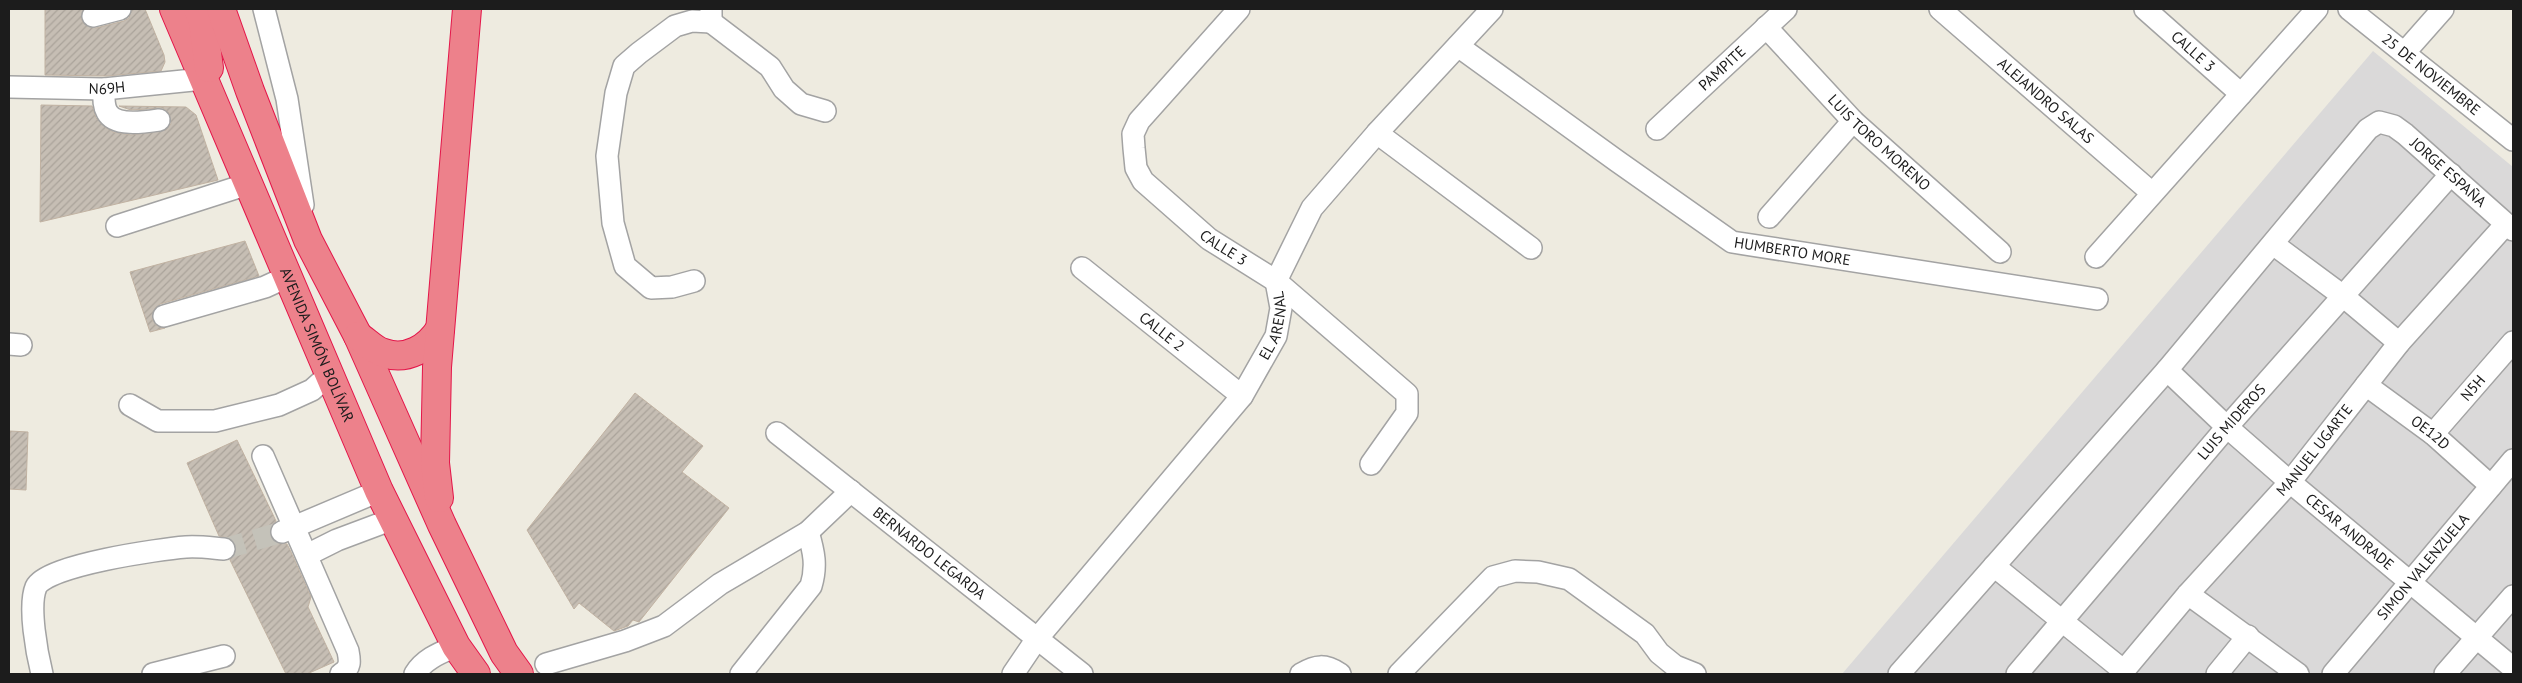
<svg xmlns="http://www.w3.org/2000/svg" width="2522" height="683" font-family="'PT Sans',sans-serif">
  <defs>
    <pattern id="building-hatch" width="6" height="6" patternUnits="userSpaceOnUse" patternTransform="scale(1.25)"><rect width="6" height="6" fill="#c6beb4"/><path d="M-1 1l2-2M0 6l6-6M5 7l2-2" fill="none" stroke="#aaa39a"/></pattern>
  </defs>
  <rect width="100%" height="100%" fill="#eeebe0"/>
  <polygon fill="#dad9d9" points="2373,51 2513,167 2513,674 1842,674"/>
  <g fill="url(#building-hatch)" stroke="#c1b2a2">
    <polygon points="45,9 83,9 81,19 84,24 96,28 124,21 129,18 132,9 145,9 164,55 165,62 161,71 107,76 45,75"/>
    <polygon points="41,105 92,106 96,118 105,127 113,132 131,135 166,130 171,124 169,113 163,108 131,110 119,106 186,107 196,115 218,180 40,222"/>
    <polygon points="245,241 259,276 160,304 155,308 152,319 156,325 165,328 150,332 130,272"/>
    <polygon points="635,393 703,446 682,472 729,508 639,622 633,620 628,626 614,631 579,603 574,609 527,530"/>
    <polygon points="10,431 28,432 26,490 9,489"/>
    <polygon points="237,440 276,521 270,530 270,536 275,542 287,544 291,552 311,597 308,607 334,662 307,674 286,674 230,560 236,551 235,543 231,539 219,536 187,463"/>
  </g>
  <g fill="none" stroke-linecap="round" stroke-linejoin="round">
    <polyline stroke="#c4c2b9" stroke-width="21" stroke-dasharray="21 11" stroke-linecap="butt" points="224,549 282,532"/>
    <g stroke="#a3a3a3" stroke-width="24">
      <g id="minor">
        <polyline points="264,9 287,99 303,205"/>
        <path id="s1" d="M1239 9 1139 121 1133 134 1134 148 1136 168 1143 181 1209 239 1276 281 1407 394V413L1371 464"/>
        <path id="s2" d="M1940 9 2152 193"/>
        <path id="s3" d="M2145 9 2241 94"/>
        <path id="s4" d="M2349 9 2513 140"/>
        <polyline points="93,16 120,9"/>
        <polyline points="711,22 770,67 784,89 801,104 825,111"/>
        <path id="s5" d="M1766 27 1853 121 2000 252"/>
        <path id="s6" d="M1458 46 1617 161 1732 242 2097 299"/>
        <polyline points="2405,52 2443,9"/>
        <path id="s7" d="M9 87 104 89 203 79"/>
        <path d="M104 89C104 97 103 105 107 112 115 127 145 122 159 120"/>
        <path id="s8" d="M1657 129 1786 9"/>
        <polyline points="1377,133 1531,248"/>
        <polyline points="1769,217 1853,121"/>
        <polyline points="117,226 248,184"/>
        <polyline points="2273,244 2343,296 2399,343"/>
        <polyline points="2096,257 2317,9"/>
        <path id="s9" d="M1082 268 1242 396"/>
        <polyline points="694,281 672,287 651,288 625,266 613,223 607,156 616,93 624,66 639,53 675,26 692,21 711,22 711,9"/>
        <polyline points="164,316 265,287 289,276"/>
        <polyline points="9,344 21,345"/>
        <path id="s10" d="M2167 370 2227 427 2290 482 2513 668"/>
        <path id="s11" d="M2366 385 2433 434 2491 486"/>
        <polyline points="130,405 158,421 215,421 279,405 312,390 331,373"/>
        <path id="s12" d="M777 433 1082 674"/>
        <path id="s13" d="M2433 434 2513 342"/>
        <path d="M263 456 348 651C350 661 351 668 341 674"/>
        <polyline points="282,532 379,491"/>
        <polyline points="307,555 337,540 393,519"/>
        <polyline points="1994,566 2124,671"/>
        <polyline points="2188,594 2298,674"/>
        <polyline points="546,664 625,641 664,626 720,584 808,532 851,491"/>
        <path d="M42 674C37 654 28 606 36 587 46 565 161 549 186 547 198 546 212 548 224 549"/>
        <polyline points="153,674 224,656"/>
        <path d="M415 674C424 659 440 653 456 646"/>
        <path d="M741 674 811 586C817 566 814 552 808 532"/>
        <path id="s14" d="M1013 674 1036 640 1242 396 1276 336 1281 308 1276 281 1312 208 1377 133 1492 9"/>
        <path d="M1301 674C1316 665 1325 664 1340 674"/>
        <polyline points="1399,674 1493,577 1515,571 1538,572 1569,579 1645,634 1659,653 1675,666 1695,674"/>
        <path id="s15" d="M1899 674 2167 370 2368 129 2379 122 2394 126 2405 134 2513 230"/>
        <path id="s16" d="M2017 674 2227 427 2451 174"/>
        <path id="s17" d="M2121 674 2188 594 2290 482 2399 343 2506 224"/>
        <polyline points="2217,674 2248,636"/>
        <path id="s18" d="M2333 674 2513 460"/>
        <polyline points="2445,674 2513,596"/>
      </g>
    </g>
    <g stroke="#e4164a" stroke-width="30">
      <g id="highway">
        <path id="s19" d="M174 9 379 491 456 646 476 674"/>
        <polyline points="198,9 203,22 209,68"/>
        <polyline points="221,9 250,91 308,240 358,336 442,525 504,653 519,674"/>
        <path d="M358 336C366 341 375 351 384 353 407 361 428 348 440 329"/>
        <polyline points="439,498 435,463 437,367 467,9"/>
      </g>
    </g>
    <use href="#minor" stroke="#fff" stroke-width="21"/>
    <use href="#highway" stroke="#ed818b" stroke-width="28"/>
  </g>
  <g text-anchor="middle" stroke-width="5" stroke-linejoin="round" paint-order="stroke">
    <g font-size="15" fill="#1c1c1c" stroke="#fff">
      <text dy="5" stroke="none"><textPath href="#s3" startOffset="64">CALLE 3</textPath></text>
      <text dy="5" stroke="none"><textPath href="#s8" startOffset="89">PAMPITE</textPath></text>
      <text dy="5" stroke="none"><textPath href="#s4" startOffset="105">25 DE NOVIEMBRE</textPath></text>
      <text dy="5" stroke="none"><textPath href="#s7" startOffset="98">N69H</textPath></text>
      <text dy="5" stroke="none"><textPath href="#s2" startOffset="140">ALEJANDRO SALAS</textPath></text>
      <text dy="5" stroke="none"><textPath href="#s5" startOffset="162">LUIS TORO MORENO</textPath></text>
      <text dy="5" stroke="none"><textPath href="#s15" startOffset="819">JORGE ESPAÑA</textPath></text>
      <text dy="5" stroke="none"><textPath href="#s1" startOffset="318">CALLE 3</textPath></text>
      <text dy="5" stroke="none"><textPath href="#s6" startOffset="398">HUMBERTO MORE</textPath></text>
      <text dy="5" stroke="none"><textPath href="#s14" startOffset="439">EL ARENAL</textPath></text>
      <text dy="5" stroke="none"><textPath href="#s9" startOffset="102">CALLE 2</textPath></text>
      <text dy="5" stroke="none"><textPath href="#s19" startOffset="365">AVENIDA SIMÓN BOLÍVAR</textPath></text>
      <text dy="5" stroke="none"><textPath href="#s13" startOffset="61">N5H</textPath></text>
      <text dy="5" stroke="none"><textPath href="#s16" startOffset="331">LUIS MIDEROS</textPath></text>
      <text dy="5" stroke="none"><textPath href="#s11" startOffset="80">OE12D</textPath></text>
      <text dy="5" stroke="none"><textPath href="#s17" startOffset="296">MANUEL UGARTE</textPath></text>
      <text dy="5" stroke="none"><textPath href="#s10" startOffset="244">CESAR ANDRADE</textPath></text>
      <text dy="5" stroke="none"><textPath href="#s12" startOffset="194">BERNARDO LEGARDA</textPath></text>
      <text dy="5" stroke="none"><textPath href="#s18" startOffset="140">SIMON VALENZUELA</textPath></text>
    </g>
  </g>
  <rect width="2522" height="683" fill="none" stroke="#1c1c1c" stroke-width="20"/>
</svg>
